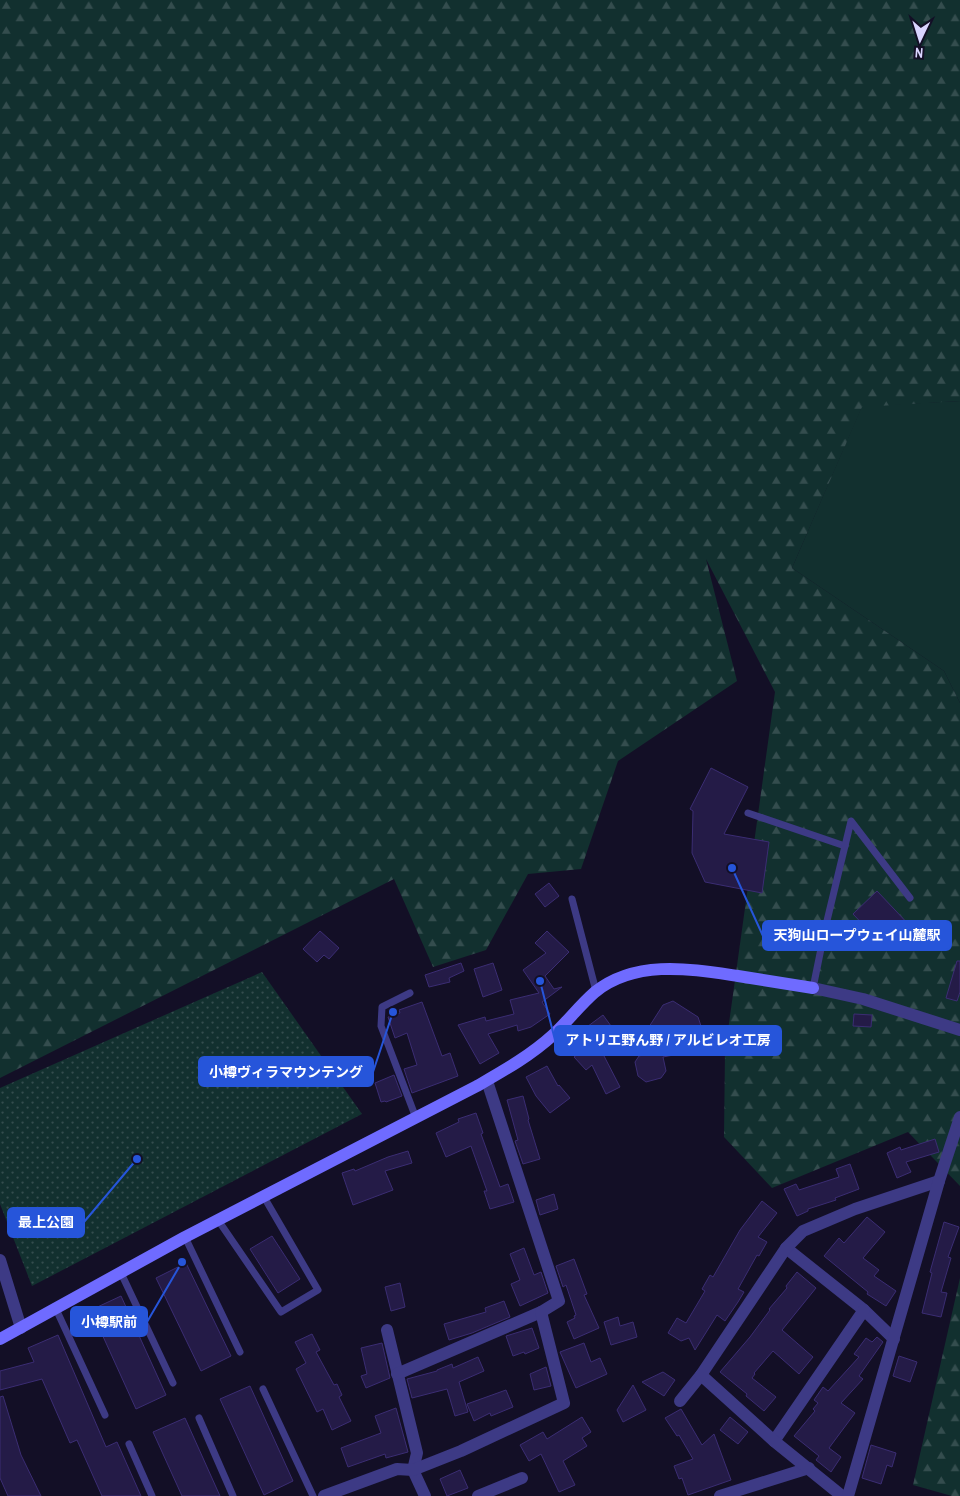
<svg xmlns="http://www.w3.org/2000/svg" width="960" height="1496" font-family="'Archivo Narrow','Noto Sans JP',sans-serif">
  <defs>
    <pattern id="forest-firs" width="22" height="20" patternUnits="userSpaceOnUse" patternTransform="scale(1.25)"><rect width="22" height="20" fill="#12302f"/><path d="M5 1l3.5 6h-7zM16 11l3.5 6h-7z" fill="#344d4e"/></pattern>
    <pattern id="park-dots" width="8" height="8" patternUnits="userSpaceOnUse" patternTransform="scale(1.25)"><rect width="8" height="8" fill="#12302f"/><path d="M2 2h.1M6 6h.1" fill="none" stroke="#344d4e" stroke-width="1.8" stroke-linecap="round"/></pattern>
  </defs>
  <rect width="100%" height="100%" fill="#130f26"/>
  <polygon fill="#12302f" points="960,401 960,703 944,671 792,568 862,406"/>
  <g fill="url(#forest-firs)">
    <polygon points="0,0 960,0 960,401 862,407 792,568 944,671 960,703 960,1186 908,1132 772,1188 724,1137 725,1052 775,692 706,559 737,681 618,761 581,869 528,874 486,950 433,967 394,879 0,1078"/>
    <polygon points="960,1278 960,1496 952,1496 913,1485"/>
  </g>
  <polygon fill="url(#park-dots)" points="262,972 362,1114 32,1286 0,1204 0,1088"/>
  <g fill="#241b47" stroke="#3b2d73">
    <polygon points="711,768 748,787 724,834 769,842 762,893 705,882 692,853 693,811 690,809"/>
    <polygon points="549,883 559,896 545,907 535,894"/>
    <polygon points="877,891 912,928 888,951 853,914"/>
    <polygon points="320,931 339,948 329,959 324,955 317,962 303,949"/>
    <polygon points="547,931 569,952 545,976 554,989 562,987 542,1002 550,1014 531,1027 518,1031 517,1025 488,1034 499,1053 480,1064 458,1025 485,1017 486,1021 514,1014 510,1000 539,993 523,970 546,953 535,943"/>
    <polygon points="957,961 960,961 960,992 957,1001 946,998"/>
    <polygon points="461,963 464,971 449,978 450,982 429,987 425,975"/>
    <polygon points="493,963 502,990 483,997 474,969"/>
    <polygon points="673,1001 698,1017 701,1026 684,1053 663,1057 666,1071 661,1078 646,1082 638,1076 635,1062 639,1056 655,1052 647,1030 663,1005"/>
    <polygon points="422,1002 442,1056 450,1053 458,1076 412,1093 404,1069 417,1065 407,1033 395,1038 388,1017 400,1013 399,1010"/>
    <polygon points="854,1014 872,1015 871,1027 853,1026"/>
    <polygon points="603,1015 611,1026 608,1028 613,1034 609,1037 615,1046 603,1054 620,1087 606,1094 592,1065 586,1070 574,1057 594,1041 590,1036 575,1043 572,1038"/>
    <polygon points="547,1066 558,1086 559,1085 570,1098 550,1113 536,1096 526,1077"/>
    <polygon points="394,1075 402,1096 386,1102 385,1101 381,1102 375,1083"/>
    <polygon points="523,1096 529,1119 528,1120 540,1159 523,1164 515,1141 518,1140 507,1100"/>
    <polygon points="476,1113 483,1133 481,1134 500,1187 508,1184 514,1202 490,1209 484,1191 487,1191 471,1146 446,1157 436,1133 459,1122 458,1119"/>
    <polygon points="935,1139 939,1152 906,1162 911,1172 897,1178 887,1153 900,1147 901,1150"/>
    <polygon points="408,1151 412,1163 385,1171 393,1190 353,1205 342,1173 354,1169 355,1171 388,1157"/>
    <polygon points="850,1164 859,1189 835,1198 836,1200 808,1209 808,1211 797,1216 784,1189 796,1184 799,1190 839,1177 836,1169"/>
    <polygon points="554,1194 558,1209 540,1215 536,1200"/>
    <polygon points="762,1201 777,1213 758,1237 767,1242 759,1256 757,1255 738,1289 744,1292 738,1302 725,1321 717,1315 695,1350 689,1338 681,1341 668,1333 677,1318 686,1323 705,1291 702,1289 710,1275 713,1277 740,1230"/>
    <polygon points="867,1217 885,1232 863,1258 879,1270 874,1276 896,1291 886,1306 867,1294 868,1292 824,1256 839,1238 844,1243"/>
    <polygon points="944,1222 959,1227 948,1257 951,1258 941,1292 947,1293 941,1317 922,1313 932,1273 930,1272"/>
    <polygon points="272,1236 300,1279 278,1293 250,1249"/>
    <polygon points="524,1248 534,1275 541,1272 548,1293 520,1306 511,1284 520,1280 510,1254"/>
    <polygon points="574,1259 587,1294 584,1295 599,1328 574,1339 567,1322 575,1318 574,1316 576,1315 566,1285 563,1287 556,1266"/>
    <polygon points="186,1263 231,1356 201,1371 156,1278"/>
    <polygon points="797,1272 816,1288 782,1330 813,1357 799,1374 773,1351 754,1373 755,1374 752,1378 776,1397 764,1411 746,1396 747,1394 720,1372 750,1337 770,1310 769,1309 787,1288 786,1286"/>
    <polygon points="400,1283 405,1307 391,1311 385,1287"/>
    <polygon points="121,1296 166,1395 136,1409 91,1310"/>
    <polygon points="504,1301 510,1317 472,1333 449,1340 444,1324 486,1312 485,1308"/>
    <polygon points="618,1317 620,1326 633,1322 637,1337 611,1345 604,1322"/>
    <polygon points="532,1328 539,1348 525,1354 524,1352 513,1356 506,1336"/>
    <polygon points="312,1334 320,1350 316,1352 334,1385 337,1384 342,1395 339,1397 351,1421 332,1430 323,1409 317,1412 296,1369 306,1363 295,1342"/>
    <polygon points="58,1335 106,1447 117,1442 141,1496 102,1496 77,1440 70,1443 42,1379 0,1390 0,1371 34,1362 28,1348"/>
    <polygon points="877,1337 883,1342 859,1376 863,1379 841,1403 855,1413 829,1448 841,1457 831,1472 816,1460 819,1456 794,1436 815,1411 813,1409 818,1403 814,1400 823,1387 828,1391 859,1357 854,1354 866,1338 872,1342"/>
    <polygon points="382,1343 390,1378 366,1388 361,1376 367,1374 361,1348"/>
    <polygon points="584,1343 591,1362 600,1358 607,1374 576,1388 560,1352"/>
    <polygon points="899,1356 917,1362 910,1382 893,1376"/>
    <polygon points="478,1357 484,1371 459,1382 468,1412 455,1416 447,1389 412,1398 407,1379 437,1371 437,1370 452,1364 453,1368"/>
    <polygon points="546,1367 551,1386 534,1390 530,1374"/>
    <polygon points="663,1372 675,1380 664,1396 642,1382"/>
    <polygon points="633,1385 646,1410 623,1422 617,1410"/>
    <polygon points="250,1386 293,1481 264,1495 220,1399"/>
    <polygon points="506,1390 513,1407 491,1416 490,1413 474,1421 467,1404"/>
    <polygon points="3,1396 21,1455 41,1496 8,1496 0,1478 0,1397"/>
    <polygon points="396,1408 408,1452 386,1458 385,1454 348,1467 341,1448 381,1433 375,1416"/>
    <polygon points="681,1409 702,1445 714,1434 731,1480 688,1495 682,1478 679,1479 674,1466 693,1459 679,1435 677,1436 665,1418"/>
    <polygon points="582,1417 591,1432 582,1438 587,1446 563,1461 575,1485 559,1492 541,1454 529,1461 520,1445 543,1432 547,1439"/>
    <polygon points="730,1417 748,1432 738,1444 720,1430"/>
    <polygon points="185,1418 220,1496 182,1496 153,1432"/>
    <polygon points="871,1445 896,1453 892,1467 887,1465 881,1484 862,1478"/>
    <polygon points="460,1470 468,1488 447,1496 440,1479"/>
  </g>
  <g fill="none" stroke-linecap="round" stroke-linejoin="round">
    <g stroke="#3d3a85" stroke-width="7">
      <polyline points="748,813 845,846"/>
      <polyline points="572,899 596,991"/>
      <polyline points="813,988 825,929 851,821 910,898"/>
      <polyline points="410,993 382,1007 381,1026 416,1118"/>
      <polyline points="218,1220 281,1312 318,1290 264,1197"/>
      <polyline points="185,1237 240,1352"/>
      <polyline points="121,1273 173,1383"/>
      <polyline points="56,1309 105,1415"/>
      <polyline points="263,1389 313,1496"/>
      <polyline points="199,1418 233,1496"/>
      <polyline points="129,1444 152,1496"/>
    </g>
    <g stroke="#3d3a85" stroke-width="12">
      <polyline points="813,988 863,999 960,1030"/>
      <polyline points="786,1248 864,1310 894,1339"/>
      <polyline points="0,1260 21,1328"/>
      <polyline points="387,1330 417,1453 413,1470 425,1496"/>
      <polyline points="397,1374 541,1312"/>
      <polyline points="680,1401 701,1375"/>
      <polyline points="774,1441 864,1310"/>
      <polyline points="324,1496 397,1469 413,1470 461,1451 564,1403 541,1312 559,1301 487,1081"/>
      <polyline points="478,1496 522,1478"/>
      <polyline points="720,1496 809,1468"/>
      <polyline points="842,1496 774,1441 701,1375 786,1248 803,1231 855,1209 939,1181"/>
      <polyline points="848,1496 939,1181 960,1117"/>
    </g>
    <path stroke="#6f6bff" stroke-width="12" d="M0 1339 185 1237 477 1086C503 1071 530 1056 553 1035 567 1022 580 1005 595 992 636 959 691 969 738 976 763 980 788 984 813 988"/>
  </g>
  <path fill="none" stroke="#2655da" stroke-width="2" d="M732 868L763 936M540 981L555 1040M393 1012L373 1072M137 1159L84 1222M182 1262L147 1322"/>
  <g fill="#2655da" stroke="#130f26" stroke-width="2">
    <circle cx="732" cy="868" r="5"/>
    <circle cx="540" cy="981" r="5"/>
    <circle cx="393" cy="1012" r="5"/>
    <circle cx="137" cy="1159" r="5"/>
    <circle cx="182" cy="1262" r="5"/>
  </g>
  <g fill="#2655da" stroke="#2655da" stroke-width="2">
    <rect x="763" y="921" width="188" height="29" rx="5"/>
    <rect x="555" y="1026" width="226" height="29" rx="5"/>
    <rect x="199" y="1057" width="174" height="29" rx="5"/>
    <rect x="8" y="1208" width="76" height="29" rx="5"/>
    <rect x="71" y="1307" width="76" height="29" rx="5"/>
  </g>
  <g font-size="14" text-anchor="middle" font-weight="bold" fill="#fff">
    <text x="857" y="940">天狗山ロープウェイ山麓駅</text>
    <text x="668" y="1045">アトリエ野ん野 / アルビレオ工房</text>
    <text x="286" y="1077">小樽ヴィラマウンテング</text>
    <text x="46" y="1227">最上公園</text>
    <text x="109" y="1327">小樽駅前</text>
  </g>
  <g transform="translate(920 40) rotate(184)" stroke="#130f26" stroke-width="4" paint-order="stroke">
  <path d="M0-4L9 19L0 12L-9 19Z" fill="#d9d4ff"/>
  <text y="-8" font-size="14" font-weight="bold" text-anchor="middle" fill="#d9d4ff">N</text>
  </g>
</svg>
